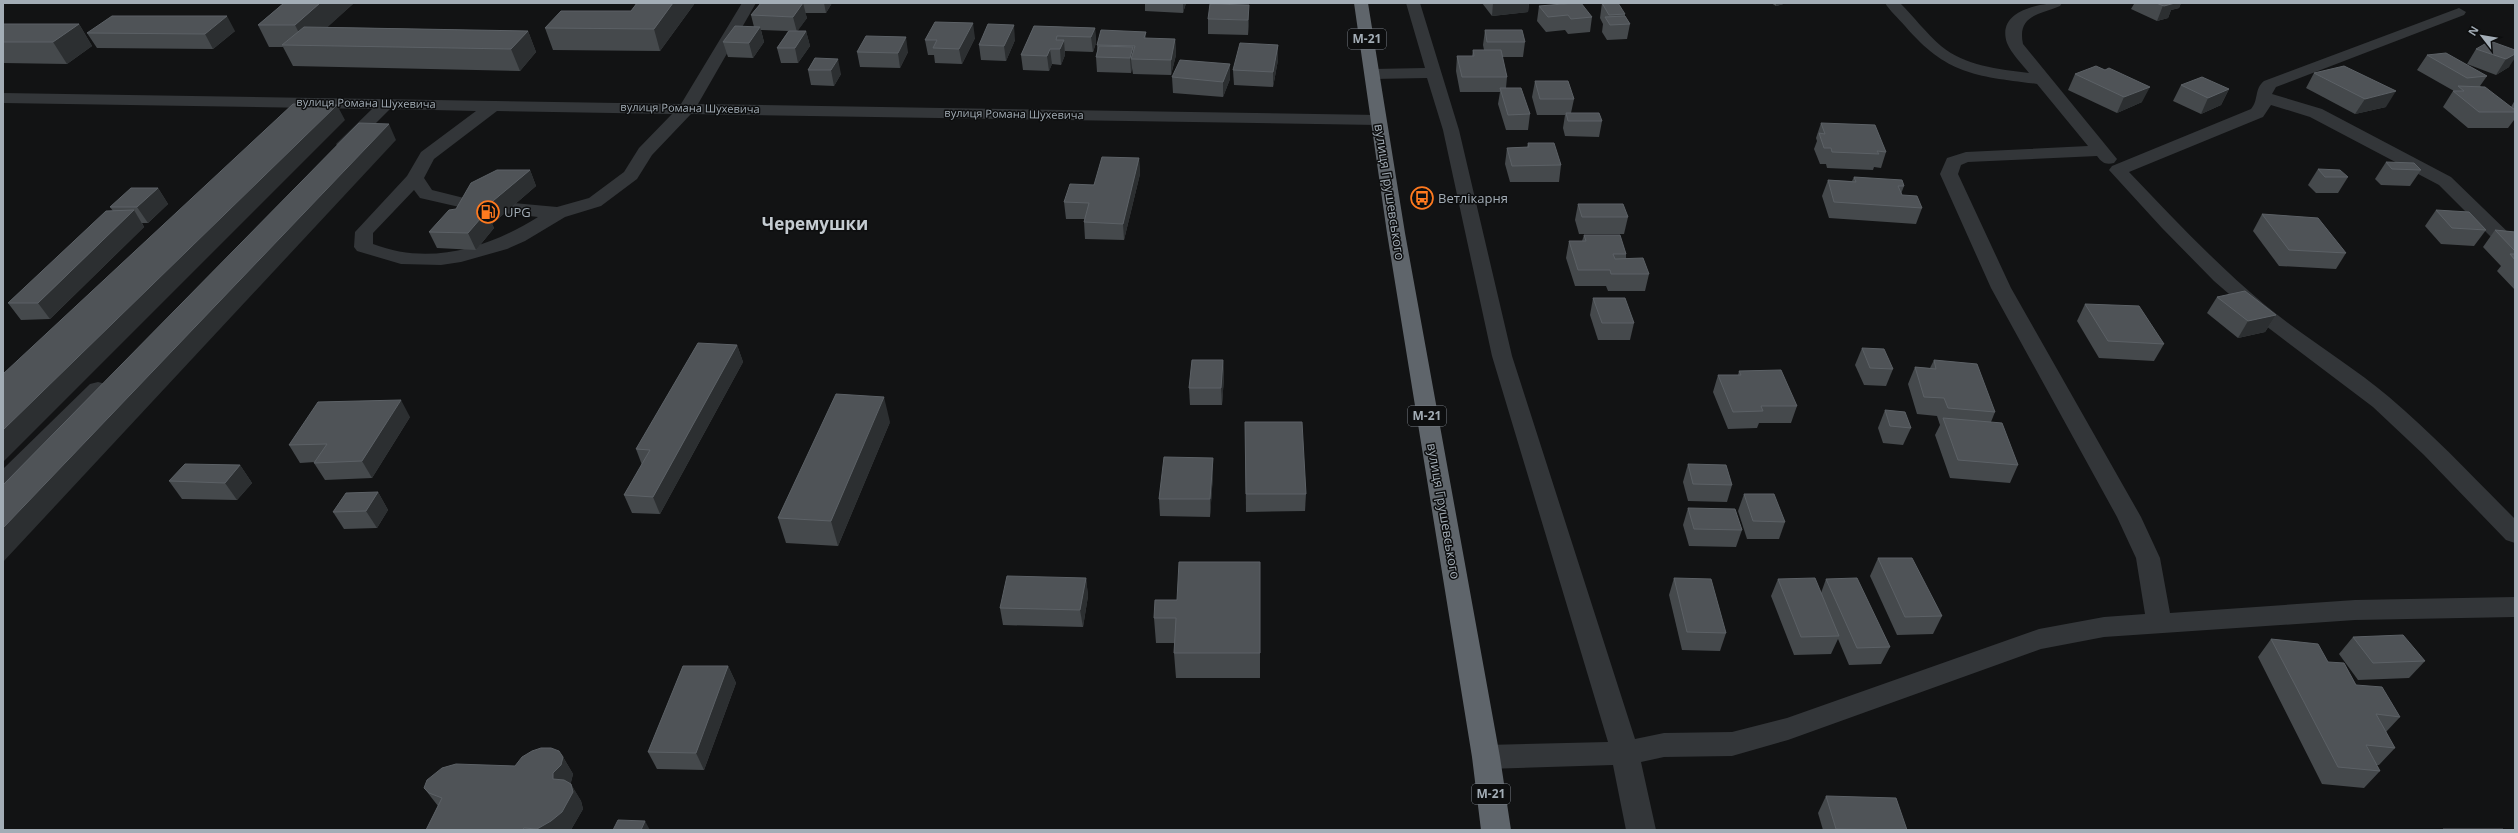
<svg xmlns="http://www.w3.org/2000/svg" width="2518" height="833" font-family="'Open Sans',sans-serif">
  <rect width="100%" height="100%" fill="#121314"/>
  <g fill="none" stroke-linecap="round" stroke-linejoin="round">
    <g fill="#333639" fill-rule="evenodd">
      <path d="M742 3H756L698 104 1378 115 1384 116 1386 120 1384 124 1378 125 691 114 652 155 637 179 601 206 565 217 525 241 507 249 461 262 441 265 401 264 357 251 354 247 355 232 407 176 421 152 476 111 390 109 351 148H339L336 144 372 109 3 103V93L681 104ZM497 111 672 114 639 148 624 172 589 198 557 207 468 199 432 190 424 178 434 159ZM414 190 420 198 468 209 538 217C488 248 430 266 373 244V233Z"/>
      <path d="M1406 3H1420L1459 130 1512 356 1635 739 1664 733 1732 732 1787 718 2039 629 2104 617 2145 614 2136 558 2117 517 1991 288 1940 174 1947 158 1966 152 2088 146 2037 84C1976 76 1947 75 1905 26 1898 18 1890 11 1885 3H1900C1914 17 1926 33 1941 46 1965 66 1998 69 2029 73 2022 64 2011 53 2007 43 1996 10 2040 3 2062 3L2060 6C2039 15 2017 15 2023 44L2117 159 2114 163C2106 165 2102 163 2097 156L1968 162 1961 165 1958 174 2011 288 2141 517 2160 558 2170 613 2355 600 2515 597V617L2355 620 2104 637 2041 649 1788 740 1732 756 1664 757 1641 762 1656 830H1626L1613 765 1486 769 1476 765 1472 757 1476 749 1486 745 1608 742 1492 356 1443 130 1427 78 1373 79 1365 74 1373 69 1425 68Z"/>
      <path d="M2459 8 2466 12 2464 15 2276 87 2272 94 2322 109 2451 177 2515 239V256L2508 254 2439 185 2310 117 2271 105 2263 117 2129 172C2173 218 2216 264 2265 305 2305 338 2350 364 2389 397 2434 435 2474 478 2515 519V543L2506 540 2424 455 2373 407 2266 326 2214 281 2162 228 2109 170 2112 166 2251 109C2259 100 2254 89 2264 81Z"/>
      <polygon points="98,382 106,384 109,389 106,394 11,489 3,491 3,469 90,384"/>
    </g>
    <polygon fill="#5f656b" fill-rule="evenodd" points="1354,3 1368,3 1405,233 1500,757 1511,830 1481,830 1472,757 1387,233"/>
  </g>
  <g fill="#45494c">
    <polygon points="284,3 354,3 327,27 528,31 536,52 520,71 293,66 283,47 269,47 258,25"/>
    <polygon points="637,3 695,3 660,51 553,50 545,28 631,11"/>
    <polygon points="761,3 832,3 826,13 805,13 807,18 797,31 806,31 810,46 798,63 781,63 777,48 788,31 761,30 764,42 753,58 728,57 723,42 754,27 751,15"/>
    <polygon points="1145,3 1186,3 1183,13 1145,11"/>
    <polygon points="1482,3 1529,3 1528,12 1492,16"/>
    <polygon points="1602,3 1625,14 1625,16 1630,24 1627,39 1607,40 1602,32 1603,24 1600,18"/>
    <polygon points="1771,3 1787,3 1776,6"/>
    <polygon points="2131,3 2181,3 2179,8 2171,10 2168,18 2157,21 2131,9 2134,4"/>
    <polygon points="1539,6 1592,17 1590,32 1568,34 1565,30 1546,32 1537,21"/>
    <polygon points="1208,19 1249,20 1248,35 1208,34"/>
    <polygon points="3,24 79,24 92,46 67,64 3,63"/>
    <polygon points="1034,26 1095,28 1096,43 1093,52 1065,51 1065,55 1061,65 1052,64 1049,71 1023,70 1021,55"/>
    <polygon points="1485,30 1525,42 1523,57 1502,57 1507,77 1506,88 1530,114 1528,130 1506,130 1498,104 1500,92 1460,92 1456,71 1457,56 1472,56 1473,50 1484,50 1483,45"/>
    <polygon points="235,31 213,49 97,48 87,33"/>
    <polygon points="1146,32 1146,39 1175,39 1176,55 1171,75 1133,74 1132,68 1131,73 1097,72 1096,57 1097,51 1097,45"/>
    <polygon points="975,38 962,64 935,63 934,55 928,55 925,40"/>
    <polygon points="1015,40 1006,61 981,60 979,45"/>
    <polygon points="1278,45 1278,60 1273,87 1234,85 1233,70"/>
    <polygon points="2476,49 2515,50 2509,67 2496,75 2467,64"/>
    <polygon points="857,52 908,52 900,68 860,67"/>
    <polygon points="2427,55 2487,76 2480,86 2511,107 2515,100 2515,121 2514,120 2508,128 2468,128 2443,107 2453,91 2454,91 2417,70"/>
    <polygon points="815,58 841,74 834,86 811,85 808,70"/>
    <polygon points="2314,73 2386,107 2355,114 2306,88"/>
    <polygon points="2075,74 2142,102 2117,113 2068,90"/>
    <polygon points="1172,77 1230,79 1223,97 1173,93"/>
    <polygon points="1535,81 1574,99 1571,113 1602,121 1599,137 1565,136 1563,128 1565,115 1537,115 1532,97"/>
    <polygon points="2181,85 2229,89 2221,105 2201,114 2173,101"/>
    <polygon points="1821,123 1886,152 1881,168 1874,167 1873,170 1827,168 1826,164 1820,164 1814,149 1817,141 1816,138"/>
    <polygon points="1528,143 1561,165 1559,182 1510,182 1505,164 1507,148 1527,147"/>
    <polygon points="1139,158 1140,174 1124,240 1085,239 1084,222 1085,219 1066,219 1064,202"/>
    <polygon points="2386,162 2421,170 2410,186 2381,185 2375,179"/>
    <polygon points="2318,169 2348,177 2338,193 2316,193 2308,185"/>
    <polygon points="530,170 536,186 492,224 494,228 476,250 437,248 429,232 456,209"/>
    <polygon points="1854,177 1904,186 1901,194 1902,195 1922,208 1916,224 1829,218 1822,196 1828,180 1852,181"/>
    <polygon points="158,188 168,204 148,223 142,223 144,227 50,319 21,320 8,303 113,211 110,207"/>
    <polygon points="1578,204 1628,217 1624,234 1579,234 1575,220"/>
    <polygon points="2436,210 2486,230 2474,246 2441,244 2425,226"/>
    <polygon points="2262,214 2346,253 2336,269 2279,266 2253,231"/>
    <polygon points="2495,230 2515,232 2515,290 2497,271 2501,266 2483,247"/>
    <polygon points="1584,235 1626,254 1626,258 1649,274 1645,291 1608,291 1606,286 1575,286 1566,258 1569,241 1582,241"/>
    <polygon points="2217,297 2276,315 2265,332 2238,338 2207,313"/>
    <polygon points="1593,298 1634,323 1630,340 1598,340 1590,315"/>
    <polygon points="2085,304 2164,344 2154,361 2099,358 2077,321"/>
    <polygon points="737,345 743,362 660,514 632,513 624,495 642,465 636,449"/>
    <polygon points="1862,348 1893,369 1886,386 1864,385 1855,365"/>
    <polygon points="1223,360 1224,377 1222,405 1190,405 1189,388"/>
    <polygon points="1934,360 1995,412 1991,422 2018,465 2010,483 1950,478 1935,435 1940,425 1937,416 1917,414 1908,384 1915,367 1930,368"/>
    <polygon points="1739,371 1797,406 1791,423 1759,423 1757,428 1728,429 1713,392 1718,375 1738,375"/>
    <polygon points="1885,410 1911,428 1903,445 1883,443 1878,428"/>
    <polygon points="410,417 372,478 325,480 314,463 315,462 300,463 289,445"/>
    <polygon points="890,422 838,546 786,543 778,518"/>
    <polygon points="1245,422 1306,494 1305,511 1246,512"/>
    <polygon points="1213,458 1213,475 1210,517 1160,516 1159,499"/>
    <polygon points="1688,464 1732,485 1727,502 1688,501 1683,482"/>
    <polygon points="240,465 252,483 237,500 182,499 169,481"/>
    <polygon points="378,492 388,510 377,528 344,529 333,512"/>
    <polygon points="1744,494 1785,522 1779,539 1747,539 1738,511"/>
    <polygon points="1688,508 1742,530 1736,547 1689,546 1683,525"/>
    <polygon points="1878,558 1942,616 1933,634 1897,635 1870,576"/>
    <polygon points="1260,562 1260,678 1176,678 1174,653 1174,643 1156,643 1154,618 1177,600"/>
    <polygon points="1086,578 1088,596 1083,627 1003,625 1000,608"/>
    <polygon points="1674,578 1726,633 1720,651 1682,650 1669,595"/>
    <polygon points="1778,579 1821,593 1826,579 1890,647 1881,664 1849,665 1838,639 1831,654 1794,655 1771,596"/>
    <polygon points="2353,637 2425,661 2409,678 2358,680 2339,654"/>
    <polygon points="2271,639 2328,662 2356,685 2400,717 2386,732 2395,748 2379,765 2376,765 2380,771 2364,788 2322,784 2258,657"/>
    <polygon points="728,666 736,683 704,770 657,769 648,752"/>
    <polygon points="563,757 573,774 571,782 570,783 581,801 583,809 572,828 571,830 426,830 438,806 424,788 515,766"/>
    <polygon points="1826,796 1907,830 1823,830 1818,813"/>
  </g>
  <g fill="#2c2f31">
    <polygon points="320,3 354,3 308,45 305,45 295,25"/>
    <polygon points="673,3 695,3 660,51 654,29"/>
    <polygon points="803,3 807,18 797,32 793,17"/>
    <polygon points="824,3 832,3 826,13"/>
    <polygon points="1183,3 1186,3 1183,13"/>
    <polygon points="1493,3 1529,3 1528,12 1492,16"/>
    <polygon points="1776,3 1787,3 1776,6"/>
    <polygon points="2164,3 2181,3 2179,8 2171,10 2168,18 2157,21"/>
    <polygon points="1249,5 1249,20 1248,35 1248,20"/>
    <polygon points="227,16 235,31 213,49 205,34"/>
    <polygon points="973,23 975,38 962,64 959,49"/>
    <polygon points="79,24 92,46 67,64 53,42"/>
    <polygon points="1014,25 1015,40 1006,61 1004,46"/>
    <polygon points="760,27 764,42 753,58 749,43"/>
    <polygon points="1095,28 1096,43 1093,52 1091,37"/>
    <polygon points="528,31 536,52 520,71 511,49"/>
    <polygon points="806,31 810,46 798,63 795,48"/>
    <polygon points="1146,32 1146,47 1144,38"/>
    <polygon points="906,37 908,52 900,68 898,53"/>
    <polygon points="1175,39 1176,55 1171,75 1171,60"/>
    <polygon points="1064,40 1065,55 1061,65 1060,49"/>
    <polygon points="1278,45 1278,60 1273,87 1273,72"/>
    <polygon points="1133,47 1133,59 1131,59 1132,68 1131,73 1130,58"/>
    <polygon points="1050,49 1052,64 1049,71 1047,56"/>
    <polygon points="2515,54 2515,58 2509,67 2496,75 2506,59"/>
    <polygon points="838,59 841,74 834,86 831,70"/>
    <polygon points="1230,64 1230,79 1223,97 1223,82"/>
    <polygon points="2150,87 2142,102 2117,113 2124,97"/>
    <polygon points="2229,89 2221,105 2201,114 2208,98"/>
    <polygon points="2396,91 2386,107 2355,114 2365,99"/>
    <polygon points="337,105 345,120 3,462 3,430"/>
    <polygon points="389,124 396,140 3,562 3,528"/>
    <polygon points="1139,158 1140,174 1124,240 1123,224"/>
    <polygon points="530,170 536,186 492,224 494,228 476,250 468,233 481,211"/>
    <polygon points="158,188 168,204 148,223 137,207"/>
    <polygon points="134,210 144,227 50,319 38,303"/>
    <polygon points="2276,315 2265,332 2238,338 2248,321"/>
    <polygon points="737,345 743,362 660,514 653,497"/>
    <polygon points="1223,360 1224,377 1222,405 1221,388"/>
    <polygon points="884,397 890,422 838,546 831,521"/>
    <polygon points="401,400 410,417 372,478 362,461"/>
    <polygon points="1213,458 1213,475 1210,517 1210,499"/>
    <polygon points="240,465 252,483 237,500 225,483"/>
    <polygon points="378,492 388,510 377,528 366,511"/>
    <polygon points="1086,578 1088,596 1083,627 1080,610"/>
    <polygon points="728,666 736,683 704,770 696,753"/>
    <polygon points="563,757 573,774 571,782 563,790 553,779 553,773"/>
    <polygon points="571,784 581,801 583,809 572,828 571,830 538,830 537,829"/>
    <polygon points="645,821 650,830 641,830"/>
  </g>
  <g fill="#4f5357" stroke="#5c6166">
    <polygon points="284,3 320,3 295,25 258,25"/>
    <polygon points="637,3 673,3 654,29 545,28 561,11 631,11"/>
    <polygon points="761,3 803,3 793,17 751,15"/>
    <polygon points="1575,3 1581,3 1592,17 1571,19 1568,15 1548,17 1539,6"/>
    <polygon points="1602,3 1618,3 1625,14 1609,15"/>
    <polygon points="2156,3 2175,3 2164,6"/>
    <polygon points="1210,4 1249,5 1248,20 1208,19"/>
    <polygon points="112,16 227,16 205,34 87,33"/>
    <polygon points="1625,16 1630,24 1610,25 1605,17"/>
    <polygon points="935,22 973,23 959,49 933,48 937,40 925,40"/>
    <polygon points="3,24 79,24 53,42 3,42"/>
    <polygon points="988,24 1014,25 1004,46 979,45"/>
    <polygon points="735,26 760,27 749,43 723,42"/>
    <polygon points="1034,26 1095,28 1091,37 1057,36 1056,40 1064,40 1060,49 1050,49 1047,56 1021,55"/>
    <polygon points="304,27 528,31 511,49 282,45"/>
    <polygon points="1101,30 1146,32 1144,38 1175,39 1171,60 1131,59 1135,46 1097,45"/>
    <polygon points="1485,30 1522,30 1525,42 1487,42"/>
    <polygon points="789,31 806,31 795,48 777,48"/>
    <polygon points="866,36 906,37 898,53 857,52"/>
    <polygon points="2490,41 2515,50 2515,54 2506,59 2476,49"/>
    <polygon points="1240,43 1278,45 1273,72 1233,70"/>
    <polygon points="1099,46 1133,47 1130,58 1096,57"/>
    <polygon points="1473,50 1501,50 1507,77 1462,77 1457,56 1474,56"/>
    <polygon points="2446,53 2487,76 2467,78 2427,55"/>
    <polygon points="815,58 838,59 831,70 808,70"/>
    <polygon points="1180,60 1230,64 1223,82 1172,77"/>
    <polygon points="2096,66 2105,70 2109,68 2150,87 2124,97 2075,74"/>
    <polygon points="2344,66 2396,91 2365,99 2314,73"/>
    <polygon points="2202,77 2229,89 2208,98 2181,85"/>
    <polygon points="1535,81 1568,81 1574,99 1540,99"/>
    <polygon points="2458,86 2485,87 2515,110 2515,112 2479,112 2453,91 2464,91"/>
    <polygon points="1500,88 1521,88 1530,114 1508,115"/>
    <polygon points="293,104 337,105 3,430 3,374"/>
    <polygon points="1566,113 1599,113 1602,121 1568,121"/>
    <polygon points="359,123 389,124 3,528 3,485"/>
    <polygon points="1821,123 1875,125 1886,152 1877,151 1879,154 1832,152 1831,148 1824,148 1819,133 1825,134"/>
    <polygon points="1528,143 1554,143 1561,165 1512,166 1507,148 1529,147"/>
    <polygon points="1102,157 1139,158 1123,224 1084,222 1089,203 1064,202 1070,184 1094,185"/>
    <polygon points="2386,162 2414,163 2421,170 2392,169"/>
    <polygon points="2318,169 2340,170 2348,177 2325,177"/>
    <polygon points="497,170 530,170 481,211 487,211 468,233 429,232 449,210 456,209 471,183"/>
    <polygon points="1854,177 1902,180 1904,186 1898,186 1902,195 1917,196 1922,208 1834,202 1828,180 1856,182"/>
    <polygon points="131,188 158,188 137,207 110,207"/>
    <polygon points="1578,204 1623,204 1628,217 1582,217"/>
    <polygon points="134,210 38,303 8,303 106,211"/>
    <polygon points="2436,210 2469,212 2486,230 2452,228"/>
    <polygon points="2262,214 2318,218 2346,253 2289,250"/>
    <polygon points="2495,230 2515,232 2515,251"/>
    <polygon points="1584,235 1620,235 1626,254 1613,254 1615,259 1643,258 1649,274 1611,274 1610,270 1578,270 1569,241 1586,241"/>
    <polygon points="2510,254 2515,254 2515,260"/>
    <polygon points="2245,291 2276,315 2248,321 2217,297"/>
    <polygon points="1593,298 1625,298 1634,323 1602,323"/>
    <polygon points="2085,304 2139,306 2164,344 2108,341"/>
    <polygon points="698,343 737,345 653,497 624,495 650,450 636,449"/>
    <polygon points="1862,348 1884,349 1893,369 1870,368"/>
    <polygon points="1192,360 1223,360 1221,388 1189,388"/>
    <polygon points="1934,360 1977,364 1995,412 1948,408 1944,398 1924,397 1915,367 1936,369"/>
    <polygon points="1781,370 1797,406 1761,406 1763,411 1733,412 1718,375 1741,375 1739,371"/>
    <polygon points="836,394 884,397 831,521 778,518"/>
    <polygon points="401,400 362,461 314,463 327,444 289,445 318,402"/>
    <polygon points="1885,410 1905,412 1911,428 1890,426"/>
    <polygon points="1943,418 2002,423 2018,465 1958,460"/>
    <polygon points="1245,422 1302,422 1306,494 1246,494"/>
    <polygon points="1164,457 1213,458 1210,499 1159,499"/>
    <polygon points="185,464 240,465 225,483 169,481"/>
    <polygon points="1688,464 1726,465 1732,485 1693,484"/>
    <polygon points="378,492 366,511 333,512 346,493"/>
    <polygon points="1744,494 1774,494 1785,522 1753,521"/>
    <polygon points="1688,508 1735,509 1742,530 1694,529"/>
    <polygon points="1878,558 1912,558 1942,616 1905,617"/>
    <polygon points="1179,562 1260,562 1260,653 1174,653 1176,618 1154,618 1155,600 1177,600"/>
    <polygon points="1007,576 1086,578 1080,610 1000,608"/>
    <polygon points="1674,578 1711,579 1726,633 1687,632"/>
    <polygon points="1815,578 1839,636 1801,637 1778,579"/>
    <polygon points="1857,578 1890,647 1857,648 1826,579"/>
    <polygon points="2403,635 2425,661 2373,663 2353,637"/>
    <polygon points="2271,639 2318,644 2328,662 2344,663 2356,685 2382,687 2400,717 2376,714 2395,748 2366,745 2380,771 2338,767"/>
    <polygon points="683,666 728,666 696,753 648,752"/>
    <polygon points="541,748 551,748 559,751 563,757 561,765 553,773 553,779 564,780 571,784 573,792 562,812 551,821 537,829 524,828 522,830 426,830 442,798 429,793 424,788 427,780 442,768 456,764 515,766 522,757 532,751"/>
    <polygon points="1826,796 1896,798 1907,830 1836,829"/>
    <polygon points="618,820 645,821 641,830 613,830"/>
    <polygon points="2443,829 2503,829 2504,830 2444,830"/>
  </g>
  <defs>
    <g id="bus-ring" transform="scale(1.15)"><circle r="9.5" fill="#0d0e0f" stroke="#ff7a1f" stroke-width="1.5"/><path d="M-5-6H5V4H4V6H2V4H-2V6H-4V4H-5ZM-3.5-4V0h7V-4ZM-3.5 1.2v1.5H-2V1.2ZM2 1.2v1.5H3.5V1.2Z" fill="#ff7a1f"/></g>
    <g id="fuel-ring" transform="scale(1.15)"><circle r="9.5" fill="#0d0e0f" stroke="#ff7a1f" stroke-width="1.5"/><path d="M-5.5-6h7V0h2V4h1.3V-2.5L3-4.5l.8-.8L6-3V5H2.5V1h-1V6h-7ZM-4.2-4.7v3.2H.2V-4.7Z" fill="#ff7a1f"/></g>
  </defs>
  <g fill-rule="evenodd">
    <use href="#bus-ring" x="1422" y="198"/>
    <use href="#fuel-ring" x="488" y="212"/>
  </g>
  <g text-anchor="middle" stroke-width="3" stroke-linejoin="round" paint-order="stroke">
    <g font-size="11" fill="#a3adb6" stroke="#0d0e0f">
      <text transform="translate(366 103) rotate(1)" y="4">вулиця Романа Шухевича</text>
      <text transform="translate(690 108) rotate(1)" y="4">вулиця Романа Шухевича</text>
      <text transform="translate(1014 114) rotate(1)" y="4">вулиця Романа Шухевича</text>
    </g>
    <g fill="#0d0e0f" stroke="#767d84" stroke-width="1">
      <rect x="1348" y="29" width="38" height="20" rx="3"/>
      <rect x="1408" y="406" width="38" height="20" rx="3"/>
      <rect x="1472" y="784" width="38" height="20" rx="3"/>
    </g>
    <g font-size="12" font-weight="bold" fill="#a3adb6">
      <text x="1367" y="43">М-21</text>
      <text x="1427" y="420">М-21</text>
      <text x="1491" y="798">М-21</text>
    </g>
    <g font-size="13" fill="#a3adb6" stroke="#0d0e0f">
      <text transform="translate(1390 192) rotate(81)" y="5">вулиця Грушевського</text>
      <text transform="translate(1444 511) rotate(80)" y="5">вулиця Грушевського</text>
    </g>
    <g font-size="13" fill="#a3adb6" stroke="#0d0e0f" text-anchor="start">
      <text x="1438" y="203">Ветлікарня</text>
      <text x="504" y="217">UPG</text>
    </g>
    <g font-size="17" font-weight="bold" fill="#c4cbd1" stroke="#0d0e0f">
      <text x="815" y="230">Черемушки</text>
    </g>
  </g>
  <rect width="2518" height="833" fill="none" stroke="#a3adb6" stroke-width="8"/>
  <g transform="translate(2482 36) rotate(301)" stroke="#0d0e0f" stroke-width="3" paint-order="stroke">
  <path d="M0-3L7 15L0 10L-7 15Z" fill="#a3adb6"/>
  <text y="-6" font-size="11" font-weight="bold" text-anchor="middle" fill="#a3adb6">N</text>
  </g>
</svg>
